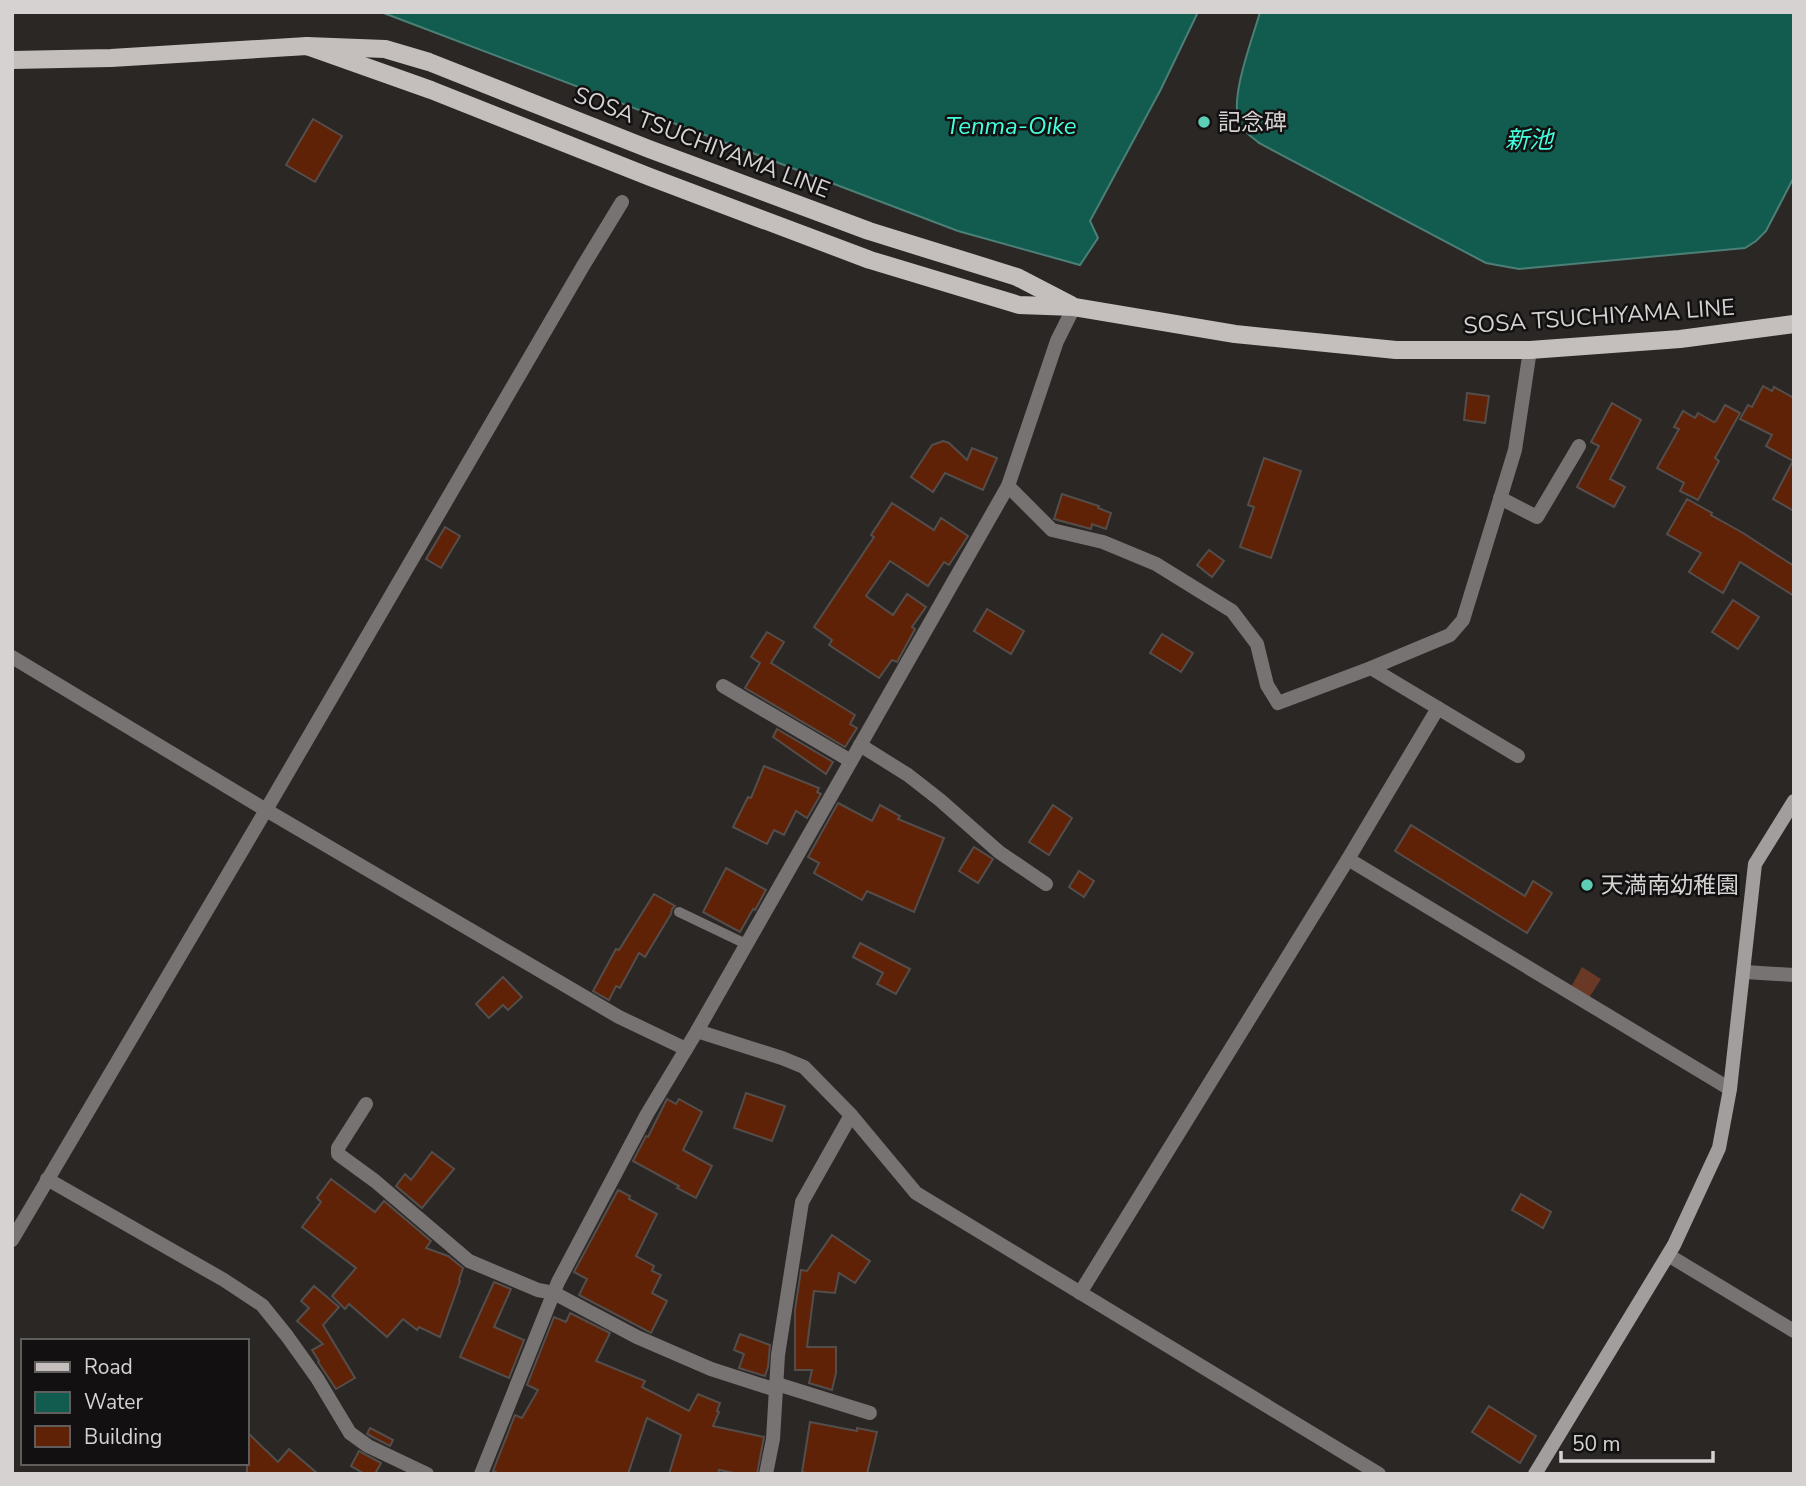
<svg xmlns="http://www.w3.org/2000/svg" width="1806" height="1486" font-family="'Nunito Sans','Noto Sans JP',sans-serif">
  <rect width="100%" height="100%" fill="#2b2725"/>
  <polygon fill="#693926" points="1582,967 1601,979 1589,998 1571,987"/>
  <g fill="#115c4f" stroke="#4c7f76" stroke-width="2">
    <polygon points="381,12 1198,12 1161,89 1090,221 1098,238 1080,265 958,231"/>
    <path d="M1260 12H1794V177L1766 231 1756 241 1745 248 1519 269 1486 263 1259 143C1252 137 1244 132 1240 124 1228 100 1253 38 1260 12Z"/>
  </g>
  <g fill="#602206" stroke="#534e4c" stroke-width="2">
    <polygon points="313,119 342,136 315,182 286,165"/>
    <polygon points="1763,386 1772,391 1774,387 1794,398 1794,511 1773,499 1793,461 1766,446 1772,435 1740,419 1748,405 1752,407"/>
    <polygon points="1467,393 1489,396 1485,423 1464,420"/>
    <polygon points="1612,403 1641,420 1610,479 1625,487 1614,507 1577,487 1599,446 1591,442"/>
    <polygon points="1725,405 1740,413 1715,458 1719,461 1698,500 1680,491 1684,483 1657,468 1679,429 1674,427 1683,411 1695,418 1698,413 1714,422 1716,421"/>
    <polygon points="943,441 949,443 967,460 972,448 997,458 983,490 945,473 933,492 911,477 932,445"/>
    <polygon points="1264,458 1301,471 1271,558 1240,547 1254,507 1248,505"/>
    <polygon points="1062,494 1099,506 1098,508 1111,513 1106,529 1092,524 1091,529 1054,519"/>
    <polygon points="1687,499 1712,513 1711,515 1743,533 1794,566 1794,596 1740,562 1723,593 1689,572 1701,553 1667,534"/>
    <polygon points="892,503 934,530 941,518 968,536 949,565 944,562 928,586 890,561 866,596 893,615 907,594 926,607 912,627 915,629 897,662 892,660 879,678 829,645 832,640 814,627 874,537 871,535"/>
    <polygon points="445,527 460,536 441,568 426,559"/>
    <polygon points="1209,550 1224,561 1212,577 1197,565"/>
    <polygon points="1733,600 1759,617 1738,649 1712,632"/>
    <polygon points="987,609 1024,631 1011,654 974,631"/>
    <polygon points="767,632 784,642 771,663 855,715 850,724 857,728 845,747 745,688 760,663 751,657"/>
    <polygon points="1162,634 1193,653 1181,672 1150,653"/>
    <polygon points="777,729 833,762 826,774 773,737"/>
    <polygon points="764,766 819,788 817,792 821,794 807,818 796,811 784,835 774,830 767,844 733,827 748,797 751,798"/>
    <polygon points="838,803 872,821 880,805 900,816 898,819 944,838 914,912 867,891 862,900 814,873 819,863 808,857"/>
    <polygon points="1053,805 1072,818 1049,855 1029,842"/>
    <polygon points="1411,825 1525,896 1533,881 1552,893 1527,933 1395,851"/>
    <polygon points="974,847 993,859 978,883 959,871"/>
    <polygon points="726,868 766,890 755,910 753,909 740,932 703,912"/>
    <polygon points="1079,871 1094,881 1084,897 1069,887"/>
    <polygon points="654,894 675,906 672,909 671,914 645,957 639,953 620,988 616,986 609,1000 593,991 616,949 619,950"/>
    <polygon points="860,943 910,969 896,994 877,984 883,973 853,957"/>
    <polygon points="503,977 522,997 508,1010 503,1005 489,1018 476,1004"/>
    <polygon points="746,1093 785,1106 772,1141 734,1128"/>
    <polygon points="667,1099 676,1104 679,1099 702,1112 683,1150 712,1166 696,1198 677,1188 679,1186 633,1161 646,1136 648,1137"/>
    <polygon points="432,1152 454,1169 422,1208 396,1186 405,1174 411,1180"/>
    <polygon points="331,1179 375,1212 384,1201 431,1241 426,1248 448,1256 463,1268 459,1280 460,1281 440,1337 419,1327 417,1330 403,1319 387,1337 349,1304 345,1309 332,1296 356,1268 302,1227 321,1202 317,1198"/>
    <polygon points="618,1190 630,1196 629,1199 657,1214 636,1256 654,1266 652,1271 661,1275 652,1293 667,1301 651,1333 579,1295 587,1279 574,1272"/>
    <polygon points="1521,1194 1551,1212 1543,1228 1512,1210"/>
    <polygon points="832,1235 870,1261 855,1283 839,1273 835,1293 814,1291 807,1347 836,1347 836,1373 832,1390 809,1383 812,1370 795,1370 795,1310 801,1270 807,1271"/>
    <polygon points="494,1282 511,1289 494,1327 524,1340 509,1378 460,1357"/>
    <polygon points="314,1286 339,1307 323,1325 355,1378 336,1389 318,1362 319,1361 312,1350 323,1344 297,1321 309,1308 301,1301"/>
    <polygon points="570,1313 610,1333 596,1361 645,1381 642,1387 689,1411 698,1394 720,1403 717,1411 719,1412 713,1426 764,1437 757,1474 739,1474 719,1470 718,1474 669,1474 681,1435 647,1418 628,1474 499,1474 493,1471 515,1415 522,1418 538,1390 527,1385 554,1317 566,1322"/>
    <polygon points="740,1334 770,1345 768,1367 765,1376 739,1368 744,1354 734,1350"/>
    <polygon points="1489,1406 1536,1436 1520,1463 1472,1432"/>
    <polygon points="810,1422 857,1431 857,1428 877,1432 867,1474 812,1474 802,1472"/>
    <polygon points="370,1428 393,1440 390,1446 367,1434"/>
    <polygon points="247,1432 278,1462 289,1449 318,1474 247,1474"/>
    <polygon points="359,1451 381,1463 375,1474 365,1474 351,1466"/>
  </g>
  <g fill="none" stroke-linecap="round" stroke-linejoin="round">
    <polyline stroke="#767372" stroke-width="10" points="679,912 746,944"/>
    <g stroke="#767372" stroke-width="14">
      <polyline points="1008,486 1052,530 1103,542 1156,564 1232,611 1257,644 1267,685 1278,703 1371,668 1450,635 1463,620 1515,450 1530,350"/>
      <polyline points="1500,498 1537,517 1579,446"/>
      <polyline points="12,657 266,810 619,1017 686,1049"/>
      <polyline points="1371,668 1518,756"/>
      <polyline points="723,686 851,761"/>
      <polyline points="860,745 908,775 940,800 999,852 1046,884"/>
      <polyline points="1348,859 1730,1089"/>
      <polyline points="1745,972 1794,975"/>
      <polyline points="697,1031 782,1058 804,1067 851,1115 916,1193 1379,1474"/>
      <polyline points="366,1104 338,1148 338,1154 375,1181 469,1261 538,1290 554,1293 637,1337 711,1369 776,1390"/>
      <polyline points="47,1179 224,1280 262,1305 287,1336 317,1378 350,1433 368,1446 427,1474"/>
      <polyline points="12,1240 266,810 583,266 622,202"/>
      <polyline points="1668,1255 1794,1331"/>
      <polyline points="1080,1293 1348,859 1438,708"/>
      <polyline points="777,1384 870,1413"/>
      <polyline points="481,1474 558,1282 647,1114 697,1031 1008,486 1057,341 1074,307"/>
      <polyline points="766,1474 773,1439 778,1355 802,1202 851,1115"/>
    </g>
    <polyline stroke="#a29e9d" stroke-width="14" points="1535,1474 1674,1245 1719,1148 1730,1089 1755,864 1794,801"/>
    <g stroke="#c4bfbd" stroke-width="18">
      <polyline points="307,46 431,90 650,177 870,260 1019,305 1074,307 1235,334 1396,350 1530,350 1680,339 1794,324"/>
      <polyline points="12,60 111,58 307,46 385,49 429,62 649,149 869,231 1017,277 1071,305"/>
    </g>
  </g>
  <g fill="#5eceb7" stroke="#121010" stroke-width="2.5">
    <circle cx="1204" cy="122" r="7"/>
    <circle cx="1587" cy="885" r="7"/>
  </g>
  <g text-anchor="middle" stroke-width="5" stroke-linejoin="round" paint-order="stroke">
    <g font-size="23" fill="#d5d2d1" stroke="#121010" text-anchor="start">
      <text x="1218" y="130">記念碑</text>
      <text x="1601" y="893">天満南幼稚園</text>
    </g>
    <g font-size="23" fill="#d5d2d1" stroke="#121010">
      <text transform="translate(702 142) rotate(21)" y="8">SOSA TSUCHIYAMA LINE</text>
      <text transform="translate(1599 316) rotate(-4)" y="8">SOSA TSUCHIYAMA LINE</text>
    </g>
    <g font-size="24" font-style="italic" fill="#44fedd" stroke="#121010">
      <text x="1011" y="134">Tenma-Oike</text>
      <text x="1529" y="148">新池</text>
    </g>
  </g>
  <rect width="1806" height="1486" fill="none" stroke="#d5d2d1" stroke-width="28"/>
  <rect x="21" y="1339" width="228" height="126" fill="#121010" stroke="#605e5d" stroke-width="2"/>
  <rect x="35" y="1362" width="35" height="10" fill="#c4bfbd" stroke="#605e5d" stroke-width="2"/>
  <text x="84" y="1374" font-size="21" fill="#d5d2d1">Road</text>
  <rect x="35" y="1392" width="35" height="21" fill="#115c4f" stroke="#605e5d" stroke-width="2"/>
  <text x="84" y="1409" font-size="21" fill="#d5d2d1">Water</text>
  <rect x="35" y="1426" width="35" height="21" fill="#602206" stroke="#605e5d" stroke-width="2"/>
  <text x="84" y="1444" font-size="21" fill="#d5d2d1">Building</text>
  <path d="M1561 1451v10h152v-10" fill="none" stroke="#d5d2d1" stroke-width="3.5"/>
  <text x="1572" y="1451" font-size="21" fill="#d5d2d1" stroke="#121010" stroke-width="5" paint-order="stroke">50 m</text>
</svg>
